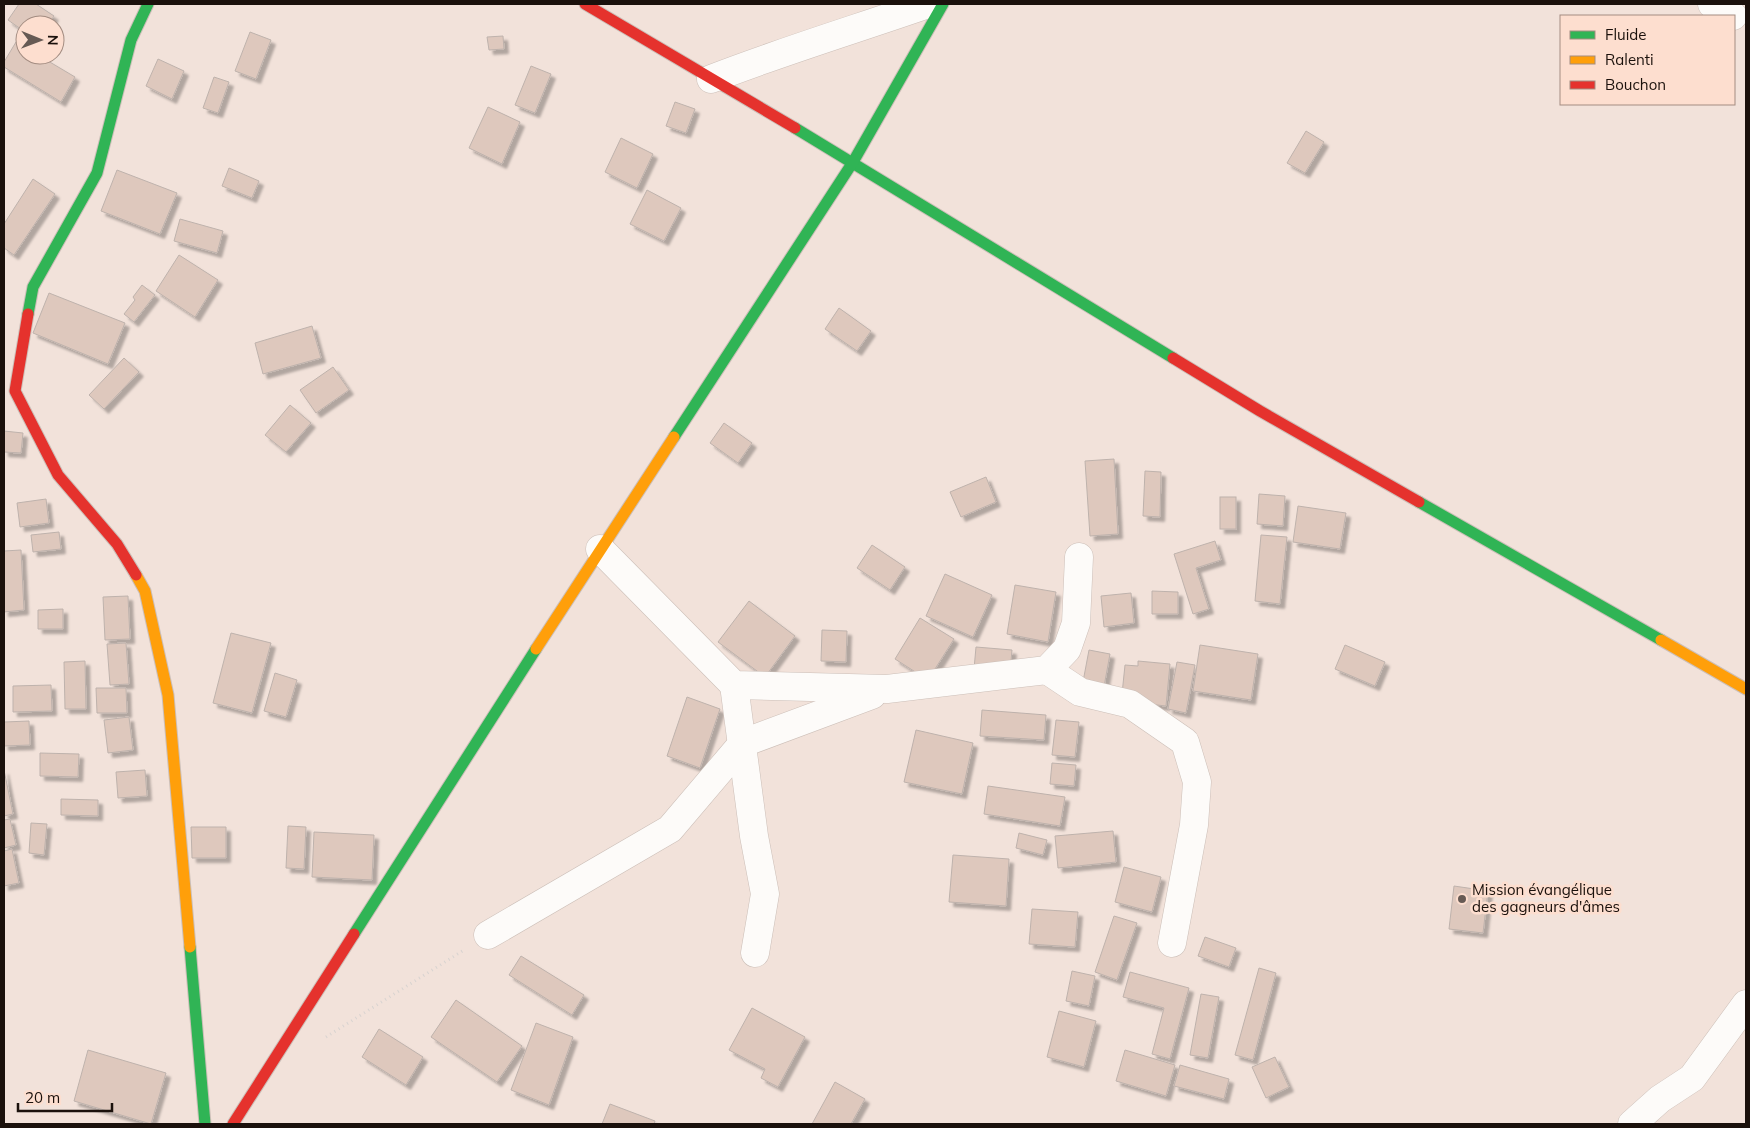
<svg xmlns="http://www.w3.org/2000/svg" width="1750" height="1128" font-family="Mulish,sans-serif">
  <defs>
    <filter id="shadow"><feDropShadow dx="4.5" dy="4.5" stdDeviation="1" flood-color="#0004"/></filter>
  </defs>
  <rect width="100%" height="100%" fill="#f2e2da"/>
  <g fill="#dec8bd" stroke="#beb2ac" filter="url(#shadow)">
    <polygon points="19,4 36,4 54,16 48,25 25,25 25,32 8,20"/>
    <polygon points="250,32 271,40 256,79 235,71"/>
    <polygon points="503,36 504,49 489,50 487,37"/>
    <polygon points="16,42 25,47 25,55 38,55 75,77 61,102 4,67 4,62"/>
    <polygon points="158,59 184,71 172,99 146,86"/>
    <polygon points="531,66 551,74 535,113 515,105"/>
    <polygon points="214,77 229,82 218,113 203,108"/>
    <polygon points="675,102 695,109 686,133 666,126"/>
    <polygon points="488,107 520,122 502,164 469,148"/>
    <polygon points="1306,131 1324,142 1305,173 1287,163"/>
    <polygon points="621,138 653,154 637,188 605,172"/>
    <polygon points="229,168 259,181 252,198 222,186"/>
    <polygon points="117,170 177,193 160,234 101,211"/>
    <polygon points="33,179 55,194 14,255 4,248 4,224"/>
    <polygon points="647,190 681,208 664,241 630,224"/>
    <polygon points="180,219 223,231 217,253 174,241"/>
    <polygon points="179,255 218,280 195,317 156,291"/>
    <polygon points="142,285 155,295 134,322 124,314 135,300 133,297"/>
    <polygon points="49,293 125,323 108,364 33,333"/>
    <polygon points="839,308 871,331 857,351 825,329"/>
    <polygon points="312,326 321,358 263,374 255,343"/>
    <polygon points="124,358 139,372 104,409 89,395"/>
    <polygon points="333,367 349,390 316,413 300,390"/>
    <polygon points="290,405 311,423 286,452 265,435"/>
    <polygon points="724,423 752,443 738,463 710,443"/>
    <polygon points="4,431 23,433 21,453 4,452"/>
    <polygon points="1114,459 1118,534 1090,536 1085,461"/>
    <polygon points="1145,471 1161,472 1160,517 1143,516"/>
    <polygon points="986,477 996,502 961,517 950,492"/>
    <polygon points="1259,494 1285,496 1283,526 1257,524"/>
    <rect x="1220" y="497" width="16" height="32"/>
    <polygon points="46,499 49,523 20,527 17,503"/>
    <polygon points="1298,506 1346,513 1340,549 1293,542"/>
    <polygon points="59,532 61,549 33,552 31,535"/>
    <polygon points="1261,535 1287,537 1280,604 1255,601"/>
    <polygon points="1215,541 1221,560 1196,568 1209,609 1193,614 1174,554"/>
    <polygon points="872,545 905,567 890,590 857,568"/>
    <polygon points="21,550 24,610 4,612 4,551"/>
    <polygon points="945,574 992,595 973,637 926,616"/>
    <polygon points="1015,585 1056,592 1048,642 1007,634"/>
    <polygon points="1152,591 1178,592 1178,614 1152,614"/>
    <polygon points="1131,593 1134,623 1104,627 1101,596"/>
    <polygon points="128,596 130,639 105,640 103,597"/>
    <polygon points="749,601 795,636 765,677 718,642"/>
    <polygon points="63,609 63,629 38,629 38,610"/>
    <polygon points="920,618 954,639 928,680 895,659"/>
    <polygon points="822,630 847,631 846,662 821,661"/>
    <polygon points="231,633 271,643 252,713 213,703"/>
    <polygon points="126,643 129,684 110,685 107,644"/>
    <polygon points="1200,645 1258,654 1251,700 1193,691"/>
    <polygon points="1345,645 1385,662 1375,686 1335,669"/>
    <polygon points="976,647 1012,650 1010,672 974,669"/>
    <polygon points="1089,650 1110,654 1103,692 1082,687"/>
    <polygon points="85,661 86,709 65,709 64,662"/>
    <polygon points="1138,661 1170,664 1166,706 1139,703 1122,694 1125,665 1138,666"/>
    <polygon points="1177,662 1195,665 1186,713 1168,709"/>
    <polygon points="275,673 297,680 286,717 264,711"/>
    <polygon points="51,685 52,711 13,712 13,686"/>
    <polygon points="96,688 126,688 127,713 97,713"/>
    <polygon points="687,697 720,709 700,768 667,756"/>
    <polygon points="982,710 1046,715 1044,740 980,736"/>
    <polygon points="129,717 133,750 108,753 104,720"/>
    <polygon points="1056,720 1079,722 1075,757 1052,755"/>
    <polygon points="29,721 30,745 4,746 4,722"/>
    <polygon points="916,730 973,743 962,794 904,782"/>
    <polygon points="40,753 79,754 78,777 40,776"/>
    <polygon points="1052,763 1076,765 1074,786 1050,784"/>
    <polygon points="4,770 13,814 4,816"/>
    <polygon points="145,770 147,796 118,798 116,772"/>
    <polygon points="988,786 1065,797 1060,826 984,814"/>
    <polygon points="61,799 98,800 98,816 61,815"/>
    <polygon points="10,819 16,845 4,848 4,820"/>
    <polygon points="31,823 47,824 44,855 29,853"/>
    <polygon points="288,826 306,827 304,869 286,868"/>
    <polygon points="191,827 226,827 226,858 192,858"/>
    <polygon points="1113,831 1116,862 1058,868 1055,836"/>
    <polygon points="314,832 374,835 372,880 312,877"/>
    <polygon points="1019,833 1047,840 1043,855 1016,848"/>
    <polygon points="12,849 19,883 4,886 4,851"/>
    <polygon points="953,855 1009,859 1006,906 949,902"/>
    <polygon points="1124,867 1161,877 1152,912 1115,902"/>
    <polygon points="1454,886 1488,891 1483,933 1449,929"/>
    <polygon points="1032,909 1078,912 1075,947 1029,944"/>
    <polygon points="1114,916 1137,923 1117,980 1095,972"/>
    <polygon points="1205,937 1236,948 1229,967 1198,956"/>
    <polygon points="521,956 584,995 572,1015 509,975"/>
    <polygon points="1259,968 1276,973 1253,1060 1235,1055"/>
    <polygon points="1072,971 1095,976 1089,1006 1066,1001"/>
    <polygon points="1130,972 1189,988 1170,1059 1152,1054 1164,1008 1123,997"/>
    <polygon points="1201,994 1219,997 1208,1058 1190,1055"/>
    <polygon points="456,1000 522,1046 497,1082 431,1037"/>
    <polygon points="752,1008 805,1037 778,1087 761,1078 765,1069 729,1050"/>
    <polygon points="1059,1011 1096,1021 1084,1067 1047,1057"/>
    <polygon points="536,1023 573,1037 549,1105 511,1090"/>
    <polygon points="379,1029 423,1057 406,1085 362,1057"/>
    <polygon points="88,1050 166,1073 151,1124 74,1101"/>
    <polygon points="1125,1050 1175,1065 1166,1096 1116,1081"/>
    <polygon points="1275,1057 1289,1087 1266,1098 1252,1067"/>
    <polygon points="1180,1065 1229,1079 1224,1099 1174,1086"/>
    <polygon points="835,1082 865,1099 851,1124 812,1124"/>
    <polygon points="610,1104 655,1121 654,1124 602,1124"/>
  </g>
  <g fill="none" stroke-linecap="round" stroke-linejoin="round">
    <g stroke="#ccbfb8" stroke-width="29">
      <g id="street">
        <polyline points="1712,4 1733,16"/>
        <path d="M711 79C783 51 856 29 928 4"/>
        <polyline points="600,549 734,685 887,689 1047,670 1067,649 1076,623 1079,557"/>
        <polyline points="1047,670 1080,692 1130,704 1185,742 1197,782 1194,825 1172,943"/>
        <polyline points="734,685 754,836 765,894 755,953"/>
        <polyline points="488,935 670,829 743,743 872,695"/>
        <polyline points="1632,1124 1660,1099 1692,1078 1746,1004"/>
      </g>
    </g>
    <g stroke="#ccbfb8" stroke-width="13">
      <g id="fast">
        <polyline points="795,128 1173,358"/>
        <polyline points="28,314 33,287 97,173 131,40 148,4"/>
        <polyline points="674,437 853,162 943,4"/>
        <polyline points="1419,502 1661,640"/>
        <polyline points="354,934 536,649"/>
        <polyline points="190,947 205,1124"/>
      </g>
    </g>
    <g stroke="#ccbfb8" stroke-width="13">
      <g id="slow">
        <polyline points="136,575 145,591 168,695 190,947"/>
        <polyline points="1661,640 1746,689"/>
        <polyline points="536,649 674,437"/>
      </g>
    </g>
    <g stroke="#ccbfb8" stroke-width="13">
      <g id="jam">
        <polyline points="585,4 795,128"/>
        <polyline points="28,314 15,391 58,475 117,544 136,575"/>
        <polyline points="1173,358 1260,411 1419,502"/>
        <polyline points="233,1124 354,934"/>
      </g>
    </g>
    <polyline stroke="#d8d3d0" stroke-width="3" stroke-dasharray="1 4" stroke-linecap="butt" points="326,1037 464,950"/>
    <use href="#street" stroke="#fdfbf9" stroke-width="28"/>
    <use href="#fast" stroke="#30b455" stroke-width="11"/>
    <use href="#slow" stroke="#ff9f0a" stroke-width="11"/>
    <use href="#jam" stroke="#e5322d" stroke-width="11"/>
  </g>
  <circle fill="#665a54" stroke="#fddecf" stroke-width="2" cx="1462" cy="899" r="5"/>
  <g text-anchor="middle" stroke-width="5" stroke-linejoin="round" paint-order="stroke">
    <g font-size="15" fill="#1b110c" stroke="#fddecf" text-anchor="start">
      <text x="1472" y="895">Mission évangélique<tspan x="1472" dy="17">des gagneurs d'âmes</tspan></text>
    </g>
  </g>
  <rect width="1750" height="1128" fill="none" stroke="#1b110c" stroke-width="10"/>
  <rect x="1560" y="15" width="175" height="90" fill="#fddecf" stroke="#a38c81"/>
  <rect x="1570" y="31" width="25" height="8" fill="#30b455" stroke="#a38c81"/>
  <text x="1605" y="40" font-size="15" fill="#1b110c">Fluide</text>
  <rect x="1570" y="56" width="25" height="8" fill="#ff9f0a" stroke="#a38c81"/>
  <text x="1605" y="65" font-size="15" fill="#1b110c">Ralenti</text>
  <rect x="1570" y="81" width="25" height="8" fill="#e5322d" stroke="#a38c81"/>
  <text x="1605" y="90" font-size="15" fill="#1b110c">Bouchon</text>
  <g transform="translate(40 40) rotate(91)"><circle r="24" fill="#fddecf" stroke="#a38c81"/>
  <path d="M0-4L9 19L0 12L-9 19Z" fill="#665a54"/>
  <text y="-8" font-size="14" font-weight="bold" text-anchor="middle" fill="#1b110c">N</text>
  </g>
  <path d="M18 1103v8h94v-8" fill="none" stroke="#1b110c" stroke-width="2.5"/>
  <text x="25" y="1103" font-size="15" fill="#1b110c" stroke="#fddecf" stroke-width="4" paint-order="stroke">20 m</text>
</svg>
